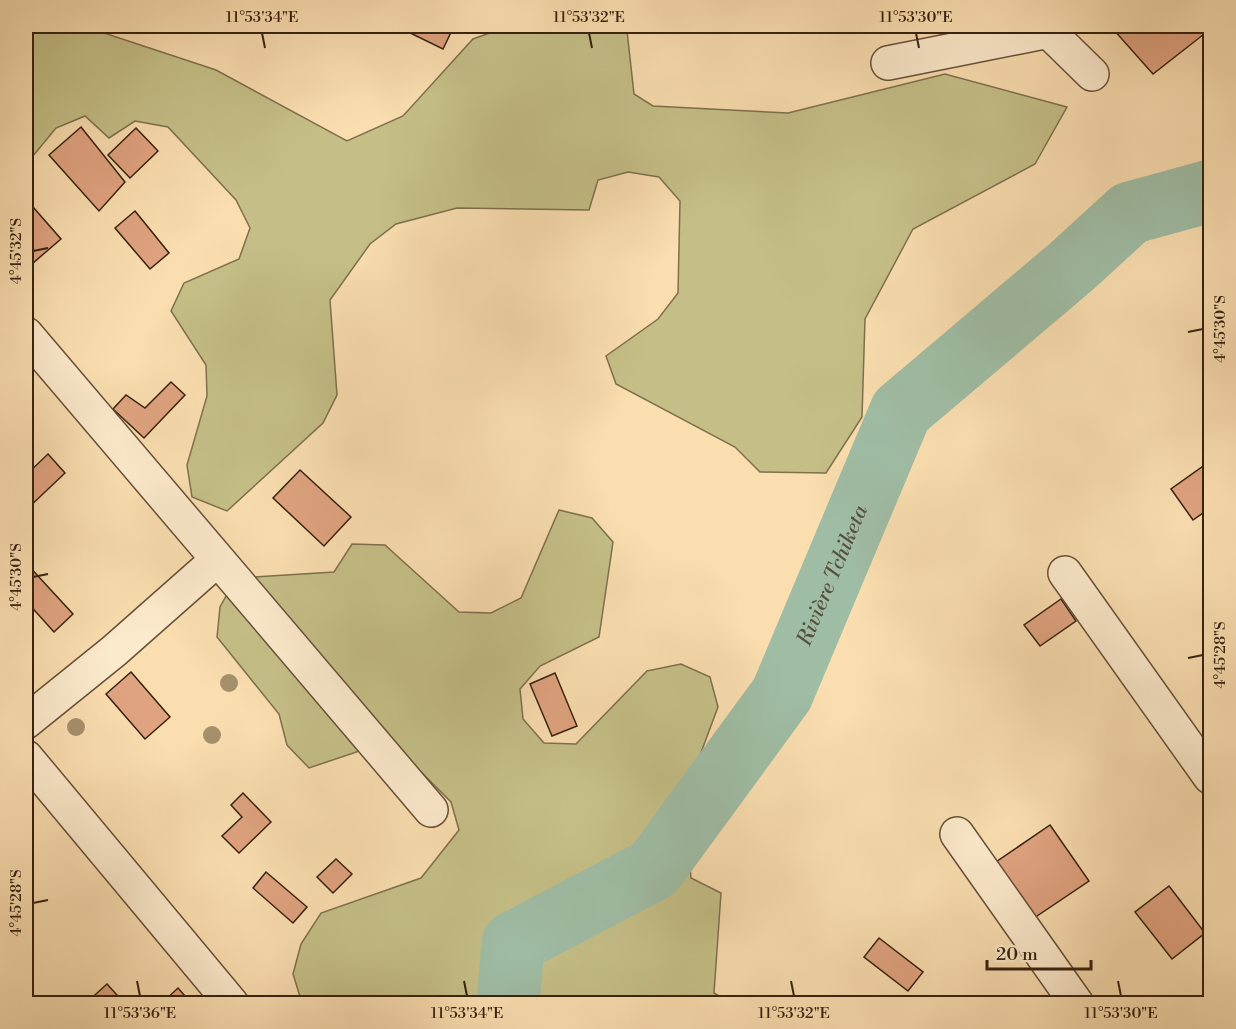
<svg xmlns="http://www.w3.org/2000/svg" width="1236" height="1029" font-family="'Libre Bodoni',serif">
  <rect width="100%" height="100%" fill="#fadeb0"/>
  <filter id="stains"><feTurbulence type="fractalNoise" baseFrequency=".00333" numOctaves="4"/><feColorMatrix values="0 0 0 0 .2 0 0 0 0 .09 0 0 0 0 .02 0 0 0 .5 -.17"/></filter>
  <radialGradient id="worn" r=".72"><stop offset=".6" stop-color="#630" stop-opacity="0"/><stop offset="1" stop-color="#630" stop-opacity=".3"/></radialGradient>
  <g fill="#c5bf87" stroke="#7e704c" stroke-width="1.5">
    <polygon points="26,26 83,26 216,70 347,141 403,116 473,39 509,26 614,26 627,31 634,94 653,106 788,113 945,74 1067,107 1035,164 913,229 865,319 862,417 826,473 760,472 735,447 616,384 606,356 658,319 678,293 680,201 659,177 628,172 598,180 589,210 457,208 396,224 370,244 330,300 337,395 323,423 227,511 192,497 187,465 207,396 206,365 171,311 184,283 239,259 250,228 236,200 168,127 135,121 109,138 85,116 56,128 33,156 26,155"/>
    <polygon points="559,510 592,518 613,542 599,637 540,666 520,689 523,719 544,743 576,744 647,671 681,664 710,677 718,707 684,798 691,878 721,893 714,993 731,1003 302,1003 293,974 301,944 321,913 421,878 459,830 451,802 403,754 374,746 309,768 287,745 279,714 217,637 220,607 236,578 334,572 352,544 385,545 459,612 491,613 521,598"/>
  </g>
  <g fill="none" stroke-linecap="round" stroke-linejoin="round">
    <path stroke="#9fbda5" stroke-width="63" id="s1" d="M508 1004 513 943 654 869 782 694 901 411 1071 267 1130 213 1210 191"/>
  </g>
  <g fill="#e0a380" stroke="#362110" stroke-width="1.5">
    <polygon points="396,26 454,26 443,49"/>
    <polygon points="1118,26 1204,26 1208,31 1153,74 1113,29"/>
    <polygon points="81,127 125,182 99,211 49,155"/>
    <polygon points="136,128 158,151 130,178 108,155"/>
    <polygon points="26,199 61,239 26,269"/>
    <polygon points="135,211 169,253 150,269 115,228"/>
    <polygon points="171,382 185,395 144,438 113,409 126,395 145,408"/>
    <polygon points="48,454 65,473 26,510 26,475"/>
    <polygon points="1209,462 1210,508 1193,520 1171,489"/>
    <polygon points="300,470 351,517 324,546 273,498"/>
    <polygon points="26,563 73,614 54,632 26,601"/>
    <polygon points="1061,599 1076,621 1040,646 1024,625"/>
    <polygon points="131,672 170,717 145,739 106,694"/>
    <polygon points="555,673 577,726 552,736 530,684"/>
    <polygon points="243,793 271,822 239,853 222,836 242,817 231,805"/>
    <polygon points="1050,825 1089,881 1031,920 993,864"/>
    <polygon points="336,859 352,874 333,893 317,877"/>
    <polygon points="266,872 307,907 293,923 253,888"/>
    <polygon points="1169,886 1205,933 1172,959 1135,912"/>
    <polygon points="879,938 923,972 908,991 864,957"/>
    <polygon points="107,984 125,1004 85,1004"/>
    <polygon points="178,988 192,1004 161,1004"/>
  </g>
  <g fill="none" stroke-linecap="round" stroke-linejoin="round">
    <g stroke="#675038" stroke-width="36">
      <g id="street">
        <polyline points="1043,26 1092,74"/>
        <polyline points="888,63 1049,31"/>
        <polyline points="26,334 431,810"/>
        <polyline points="1065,573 1210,777"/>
        <polyline points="26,722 114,651 217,560"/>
        <polyline points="26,757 232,1004"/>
        <polyline points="957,834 1077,1004"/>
      </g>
    </g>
    <use href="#street" stroke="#fceacc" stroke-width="33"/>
  </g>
  <g fill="#a6906c">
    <circle cx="229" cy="683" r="9"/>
    <circle cx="76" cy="727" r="9"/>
    <circle cx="212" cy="735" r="9"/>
  </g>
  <path fill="none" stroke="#362110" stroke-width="2" d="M262 33 265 48M589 33 592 48M916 33 919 48M33 251 48 248M1188 332 1203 329M33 577 48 574M1188 658 1203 655M33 903 48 900M137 981 140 996M464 981 467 996M791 981 794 996M1118 981 1121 996"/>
  <g text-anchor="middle" stroke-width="5" stroke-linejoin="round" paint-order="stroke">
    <g font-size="21" font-style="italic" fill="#56503d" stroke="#fceacc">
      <text dy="7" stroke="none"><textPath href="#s1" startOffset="566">Rivière Tchiketa</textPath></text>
    </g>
  </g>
  <rect width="1236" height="1029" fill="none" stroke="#fadeb0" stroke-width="66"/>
  <path d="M987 960v9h104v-9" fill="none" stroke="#362110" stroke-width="3"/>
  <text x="996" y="960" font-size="18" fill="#362110" stroke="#fceacc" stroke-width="4.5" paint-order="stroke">20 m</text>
  <rect x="33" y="33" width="1170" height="963" fill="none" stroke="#362110" stroke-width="2"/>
  <g font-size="15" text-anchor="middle" fill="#362110">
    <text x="262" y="22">11°53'34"E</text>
    <text x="589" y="22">11°53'32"E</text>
    <text x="916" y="22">11°53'30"E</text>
    <text transform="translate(16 251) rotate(-90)" y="5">4°45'32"S</text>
    <text transform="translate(1220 329) rotate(-90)" y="5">4°45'30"S</text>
    <text transform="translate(16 577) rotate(-90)" y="5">4°45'30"S</text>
    <text transform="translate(1220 655) rotate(-90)" y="5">4°45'28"S</text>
    <text transform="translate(16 903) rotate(-90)" y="5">4°45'28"S</text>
    <text x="140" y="1018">11°53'36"E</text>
    <text x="467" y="1018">11°53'34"E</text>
    <text x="794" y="1018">11°53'32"E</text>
    <text x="1121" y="1018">11°53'30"E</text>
  </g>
  <rect width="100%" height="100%" filter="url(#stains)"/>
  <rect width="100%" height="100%" fill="url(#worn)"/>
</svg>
